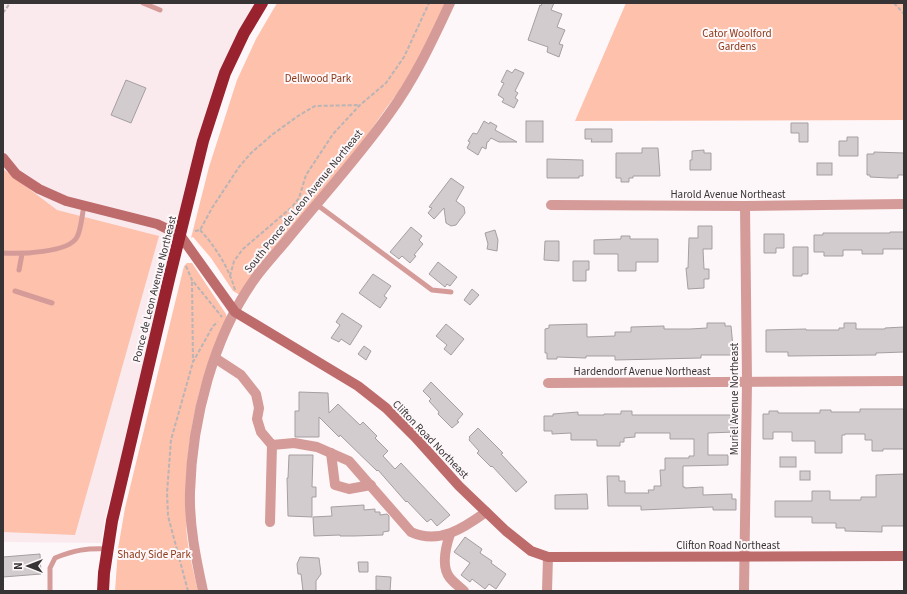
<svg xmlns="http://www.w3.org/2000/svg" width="907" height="594" font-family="'Source Sans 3',sans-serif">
  <rect width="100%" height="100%" fill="#fef7f9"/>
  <polygon fill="#faeaee" points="3,3 262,3 222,81 105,518 101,543 3,542"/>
  <g fill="#fdc1ac">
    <polygon points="277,3 446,3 411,76 387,107 357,150 240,295 233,291 211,258 193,237 191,238 209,167 237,80 256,39"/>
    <polygon points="626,3 904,3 904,120 575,121"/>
    <polygon points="3,169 57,210 159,236 75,535 3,532"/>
    <path d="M187 263H192L226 314 227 318C198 376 185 442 186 507 186 517 186 527 187 537 189 555 194 573 198 591H115L118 549 125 508 184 266Z"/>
  </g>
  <g fill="#d2cccf" stroke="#a59fa2">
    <polygon points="542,3 554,3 551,10 562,14 557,27 565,30 559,44 563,45 559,57 547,52 548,47 528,40 540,5 541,6"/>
    <polygon points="515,69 524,73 515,91 518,93 515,98 518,100 514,108 502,102 504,99 498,95 504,83 501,82 507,70 512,73"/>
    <polygon points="126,80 146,88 131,123 111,115"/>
    <polygon points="484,121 489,124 490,122 497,126 495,130 517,142 499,142 491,138 488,142 487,142 486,149 482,147 478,155 467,148 470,142 468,141 473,133 477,134"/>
    <rect x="526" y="121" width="17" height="21"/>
    <polygon points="791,123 808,123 808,142 799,142 799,133 791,133"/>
    <polygon points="585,129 612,129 612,142 591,142 592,139 585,139"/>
    <polygon points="847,137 858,137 858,156 839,156 839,141 847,141"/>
    <polygon points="642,148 658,148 660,176 633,176 633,178 629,178 629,182 621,182 621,178 616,178 616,153 642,153"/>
    <polygon points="704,150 704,153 711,153 711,170 690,170 690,160 692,160 692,151"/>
    <polygon points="874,152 904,153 904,175 898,175 898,178 889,178 870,177 870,175 867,175 867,154 874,154"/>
    <polygon points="547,159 583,160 583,176 579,176 579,178 547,178"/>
    <rect x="817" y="163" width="15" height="12"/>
    <polygon points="451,178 464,187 456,201 464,207 465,213 456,225 451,226 446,223 444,208 434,219 428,213 432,208 429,207"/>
    <polygon points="698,226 712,226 712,249 703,249 704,269 709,269 709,279 704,279 704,288 688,289 686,268 688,268 689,238 698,238"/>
    <polygon points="411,227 422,236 419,240 423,244 414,255 416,256 410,263 402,256 399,259 390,252"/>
    <polygon points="495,230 498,240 497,251 487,249 488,244 485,233"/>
    <polygon points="890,232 904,232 904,249 883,249 883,254 862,254 862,250 843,250 843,256 824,256 824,252 814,252 814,235 823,235 823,233 890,233"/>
    <polygon points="764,234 784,234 784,248 776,248 776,253 764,253"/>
    <polygon points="621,236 630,236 630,239 658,239 658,262 636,262 636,271 618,271 618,254 594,254 594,240 621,239"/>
    <polygon points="545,241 559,241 559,261 544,260"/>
    <polygon points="793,247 808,247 808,274 802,274 802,276 793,276"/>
    <polygon points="573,261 589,261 589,270 586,270 586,281 573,281"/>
    <polygon points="438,262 457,277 450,286 447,284 445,287 429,274"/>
    <polygon points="373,274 391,286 384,296 387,298 380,308 359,293"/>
    <polygon points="472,289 479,295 470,305 464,300"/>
    <polygon points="342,313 362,326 350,345 341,339 339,342 331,338 340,325 336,322"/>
    <polygon points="707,323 725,323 725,326 731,326 733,347 731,347 731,355 701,355 701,358 615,360 615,356 586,356 586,358 557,357 557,359 547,359 547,353 545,353 545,329 549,328 549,325 587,324 587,337 615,336 615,332 631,332 631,327 664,326 664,329 690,329 707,328"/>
    <polygon points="844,323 856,323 856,329 885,329 885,328 904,327 904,352 876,353 876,355 788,356 788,352 766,352 766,330 806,329 806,330 839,330 839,328 844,328"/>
    <polygon points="446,324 464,339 451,355 444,349 447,345 436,336"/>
    <polygon points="364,346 371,351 366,360 358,354"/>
    <polygon points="431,382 463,414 457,421 459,422 452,428 438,414 439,412 429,401 431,399 423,391"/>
    <polygon points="299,392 328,393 329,413 338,404 360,425 363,422 377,436 375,438 388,451 383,456 395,469 401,463 450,515 437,526 431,519 427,522 407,501 406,502 378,470 377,471 340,435 339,437 319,417 319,437 295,437 295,411 299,411"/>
    <polygon points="860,409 904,409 904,449 883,449 883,451 872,451 872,440 865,440 865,434 845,434 845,435 842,435 842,453 815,453 815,441 792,441 792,432 773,432 773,439 763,439 763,414 769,414 769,411 778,411 778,413 820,413 820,410 831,410 831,412 860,412"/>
    <polygon points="621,411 632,411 632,415 735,415 735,432 708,433 708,455 728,455 728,465 683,466 683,487 685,487 685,488 703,487 703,495 732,494 732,499 736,499 736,510 713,510 713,507 641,510 641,506 608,506 607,476 619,476 619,481 625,481 625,493 649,493 648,490 654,490 654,486 661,486 660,470 665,470 665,458 689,458 689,456 694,456 694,439 670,439 670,433 635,433 635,437 624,438 624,442 620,442 620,446 597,446 597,440 571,440 571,433 552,434 552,431 544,431 544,416 553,416 553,414 578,412 578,415 604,415 604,414 621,414"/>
    <polygon points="478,428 503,453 501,454 527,482 516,492 492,466 491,467 477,453 479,451 469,440 470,438 469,437"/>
    <polygon points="289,455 313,455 312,487 316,487 316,497 312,497 312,517 288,516 287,478 288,478"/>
    <rect x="780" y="457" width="16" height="10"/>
    <rect x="800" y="471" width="10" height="9"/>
    <polygon points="904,474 904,526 882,526 882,532 845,531 845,528 836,528 836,523 812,523 812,517 775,517 775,501 812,501 812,491 830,491 830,500 861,500 861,497 876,497 876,475"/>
    <polygon points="587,494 588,509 555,509 555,495"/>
    <polygon points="364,505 364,510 375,509 375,512 380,512 380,515 387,514 389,516 389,531 383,532 383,535 354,536 340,536 340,535 314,536 313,517 332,516 331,507"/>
    <polygon points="465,537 482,549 480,553 492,561 491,563 506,574 496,589 489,584 485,589 472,579 470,582 461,575 470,563 454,552"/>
    <polygon points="40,554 41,574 3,577 3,557"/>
    <polygon points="300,557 319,558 321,574 316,581 316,591 303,591 301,574 298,574 297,564"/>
    <polygon points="358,562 368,562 368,572 359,572"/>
    <polygon points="376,576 391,577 390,591 376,590"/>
  </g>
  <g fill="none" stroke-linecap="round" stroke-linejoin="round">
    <g stroke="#b9b4b5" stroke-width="2" stroke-dasharray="4 2" stroke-linecap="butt">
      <polyline points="894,3 904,14"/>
      <polyline points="3,13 10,3"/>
      <path d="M200 230C215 246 229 268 235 290"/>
      <polyline points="195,231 200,230 212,208 239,167 251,153 273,134 298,116 315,106 360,105"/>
      <polyline points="186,266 192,280 222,317"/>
      <polyline points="230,276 234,261 243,249 292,207 299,198 306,175 333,134 360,105 386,83 404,57 429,3"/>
      <polyline points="192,282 193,361"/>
      <polyline points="188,591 168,516 167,493 171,440 193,362 213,326 218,322"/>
    </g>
    <g stroke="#d49b99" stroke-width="5">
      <polyline points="143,3 160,10"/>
      <polyline points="316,204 432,290 451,292"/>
      <path d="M3 253C19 254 69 253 77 237 81 230 82 215 84 206"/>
      <polyline points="19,270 22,254"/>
      <polyline points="15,291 52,303"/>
      <path d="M50 591V568L55 558C74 550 87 548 108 549"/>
    </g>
    <g stroke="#d49b99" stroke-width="10">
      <polyline points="551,205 745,206 904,204"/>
      <path d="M215 358 241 375 256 394 259 408 257 419 261 432 272 445 294 443 317 447 349 461 411 532C439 545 464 528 486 512"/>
      <polyline points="548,383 904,381"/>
      <polyline points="331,453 335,485 349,489 371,485"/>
      <polyline points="270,522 272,445"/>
      <path d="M450 534C446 546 441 567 450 578 454 583 460 587 464 591"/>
      <path d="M203 591C196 559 189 525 190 492 192 420 213 336 256 277 265 265 276 253 286 241 320 199 357 159 389 114 414 80 432 42 450 3"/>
      <polyline points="547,591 548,557"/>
      <polyline points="744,591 747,382 745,206"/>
    </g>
    <polyline stroke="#be6b6c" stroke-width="10" points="3,158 16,174 39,189 66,201 157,224 180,235 235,312 358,386 386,408 415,437 459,486 506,531 531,551 548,557 904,556"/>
    <polyline stroke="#99222f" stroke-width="12" points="103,591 104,573 112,521 169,279 203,141 225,73 244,33 262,3"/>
  </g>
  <g text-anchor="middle" stroke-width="4" stroke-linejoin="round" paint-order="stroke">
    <g font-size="11" fill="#8d3817" stroke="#fef7f9">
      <text x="737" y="37">Cator Woolford<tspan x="737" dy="13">Gardens</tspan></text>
      <text x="318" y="82">Dellwood Park</text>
      <text x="154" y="558">Shady Side Park</text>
    </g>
    <g font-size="11" fill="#373435" stroke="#fef7f9">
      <text x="728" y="198">Harold Avenue Northeast</text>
      <text transform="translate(303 201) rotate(-51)" y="4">South Ponce de Leon Avenue Northeast</text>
      <text transform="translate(154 289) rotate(-76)" y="4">Ponce de Leon Avenue Northeast</text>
      <text x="642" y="375">Hardendorf Avenue Northeast</text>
      <text transform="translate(734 399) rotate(-90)" y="4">Muriel Avenue Northeast</text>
      <text transform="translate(431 439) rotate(46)" y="4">Clifton Road Northeast</text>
      <text x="728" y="549">Clifton Road Northeast</text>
    </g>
  </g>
  <rect width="907" height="594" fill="none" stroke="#373435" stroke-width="8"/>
  <g transform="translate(28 566) rotate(270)" stroke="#fef7f9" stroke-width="3" paint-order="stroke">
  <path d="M0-3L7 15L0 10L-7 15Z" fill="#373435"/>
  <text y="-6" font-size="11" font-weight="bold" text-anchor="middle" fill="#373435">N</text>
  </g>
</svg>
